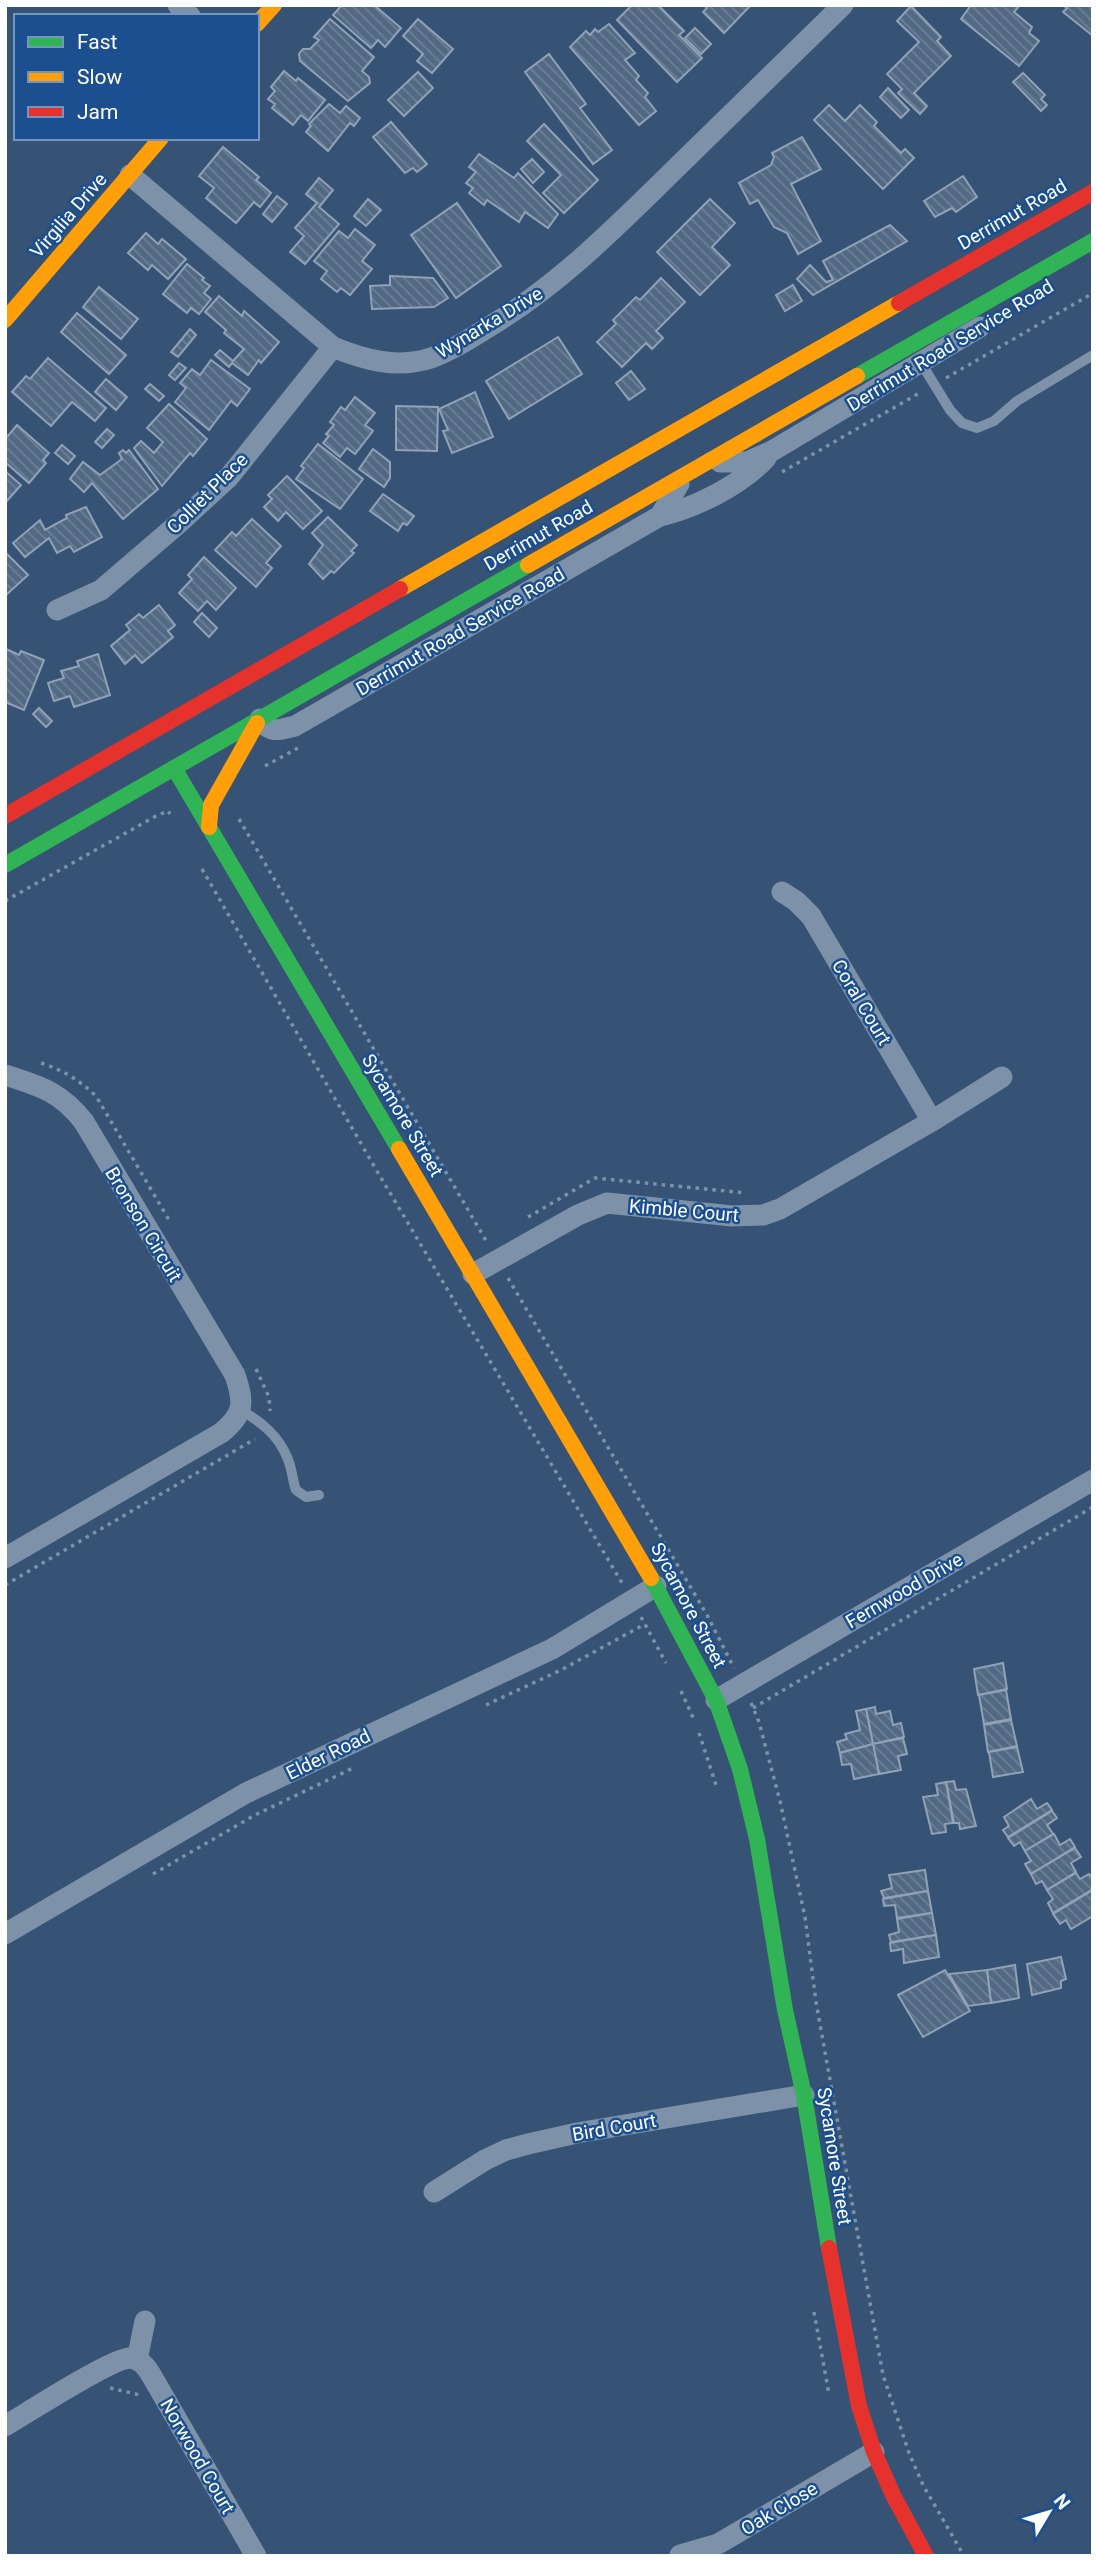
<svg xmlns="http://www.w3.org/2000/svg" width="1098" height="2561" font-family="Roboto,sans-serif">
  <defs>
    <pattern id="building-back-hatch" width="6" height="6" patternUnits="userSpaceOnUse" patternTransform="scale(1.75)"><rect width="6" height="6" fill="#526984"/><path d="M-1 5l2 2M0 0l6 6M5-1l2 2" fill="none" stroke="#6c8096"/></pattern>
  </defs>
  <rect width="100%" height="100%" fill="#365274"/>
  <g fill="url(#building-back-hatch)" stroke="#92a2b6" stroke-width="2">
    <polygon points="342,5 374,5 401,28 385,47 378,40 371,48 333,15"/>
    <polygon points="632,5 658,5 684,31 679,35 702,58 677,82 617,20"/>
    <polygon points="704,5 751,5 724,33 703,12 707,8"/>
    <polygon points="971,5 1020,5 1014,12 1032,27 1029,33 1039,41 1019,66 961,19"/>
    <polygon points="1063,5 1093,5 1093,36 1063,12 1067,8"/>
    <polygon points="911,6 941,37 937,41 951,56 914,93 927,106 920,114 898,93 902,89 887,74 919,42 897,21"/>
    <polygon points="330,19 374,57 362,71 369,77 370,83 348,101 300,61 299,54 303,49 310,49 319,40 314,37"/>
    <polygon points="418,19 453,49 432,73 417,61 423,54 403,36"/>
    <polygon points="609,24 635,53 625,60 639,76 636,80 648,93 645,97 656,111 639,125 570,47 586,31 590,35 595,29 598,32"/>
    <polygon points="695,28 711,44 701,54 685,38"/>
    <polygon points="549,54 586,104 580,108 612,150 593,164 525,72"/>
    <polygon points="284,71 296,81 298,78 325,100 308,121 301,115 293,125 272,108 275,104 268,99 275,91 271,87"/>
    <polygon points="418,72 433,88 404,116 388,100"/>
    <polygon points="1023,73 1045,95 1041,99 1047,105 1041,111 1013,82"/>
    <polygon points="888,88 909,110 901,118 880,97"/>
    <polygon points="329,104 340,113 346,106 360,118 354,126 350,123 328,151 306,132 311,126 309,124"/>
    <polygon points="829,105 845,121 860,105 877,122 874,126 901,153 905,149 914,158 883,189 814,120"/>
    <polygon points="391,122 427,164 417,172 413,168 405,173 373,137"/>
    <polygon points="544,124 598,180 564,213 543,193 561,175 527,141"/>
    <polygon points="802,137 821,169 791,184 821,241 798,254 787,233 774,227 758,200 750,204 739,183 771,165 774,157 772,153"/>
    <polygon points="223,147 259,177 256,180 271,193 260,207 254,202 236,223 206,198 214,188 199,176"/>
    <polygon points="479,154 514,178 518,173 558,214 548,228 525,212 519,222 487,200 484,205 469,193 473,188 466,183 476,172 469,167"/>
    <polygon points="532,159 544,172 533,183 521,169"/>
    <polygon points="963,176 977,197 956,212 952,208 935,217 924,201"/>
    <polygon points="319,178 333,190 319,207 339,224 305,264 290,252 304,236 295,228 317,203 306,194"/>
    <polygon points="277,196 287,204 272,222 263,214"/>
    <polygon points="368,199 381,210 366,226 354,216"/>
    <polygon points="710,199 735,223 712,247 730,265 700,295 657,252"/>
    <polygon points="457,203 501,266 456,298 411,235"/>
    <polygon points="890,225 907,241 813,295 797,279 810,265 826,282 833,280 823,261"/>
    <polygon points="355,229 375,245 362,261 372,269 350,295 341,288 337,292 321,279 327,271 314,261 339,231 348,238"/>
    <polygon points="146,233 158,244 162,239 186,259 168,279 152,265 148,270 128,253"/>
    <polygon points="187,264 204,278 202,280 210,286 204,293 211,299 199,314 191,308 187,313 163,294"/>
    <polygon points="390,276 433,278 448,298 434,307 372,309 370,286 390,285"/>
    <polygon points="661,278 685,302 656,331 663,338 652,349 646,343 622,367 597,342 616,324 613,320 636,297 640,300"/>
    <polygon points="793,285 802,301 785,311 776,295"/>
    <polygon points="99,287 138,319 121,339 83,307"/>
    <polygon points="219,296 242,316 244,311 279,342 261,363 259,360 248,375 232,363 229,367 215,355 220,350 233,361 244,349 224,333 226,330 205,312"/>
    <polygon points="77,313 126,355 109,374 61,332"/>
    <polygon points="190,329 196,335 178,357 171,352"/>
    <polygon points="558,337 582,374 509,419 486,381"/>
    <polygon points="48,358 106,408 95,421 72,402 51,426 12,392 26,376 30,379"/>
    <polygon points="211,360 250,389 237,406 231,401 209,430 175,402 186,388 180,383 192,369 200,375"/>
    <polygon points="179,363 186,368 175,380 169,375"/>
    <polygon points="631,371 645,389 629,400 616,383"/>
    <polygon points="106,379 127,397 116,410 95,392"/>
    <polygon points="150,384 164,396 159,401 145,389"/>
    <polygon points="475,392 493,437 452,453 443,431 448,430 439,409"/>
    <polygon points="355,397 375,413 365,425 373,431 355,454 347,448 340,457 323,443 329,436 326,434 334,425 330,422 341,407 345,410"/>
    <polygon points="169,404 207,439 193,456 190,453 162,486 134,448 141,441 154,453 163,442 147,428"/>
    <polygon points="396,406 438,407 437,451 396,450"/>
    <polygon points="17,425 49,453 43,460 46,463 29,483 5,462 5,434 8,436"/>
    <polygon points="107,429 114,435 102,448 95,442"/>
    <polygon points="318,444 363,479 340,509 296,479 304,468 301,466"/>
    <polygon points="62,445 75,456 68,464 55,453"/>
    <polygon points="373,449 390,462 390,478 384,487 359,469"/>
    <polygon points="123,450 126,453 129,450 158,489 123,519 92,483 84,492 70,479 83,462 100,475 122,459 119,453"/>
    <polygon points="5,471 21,485 5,503"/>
    <polygon points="287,476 322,511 303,529 286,512 278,521 264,507 272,499 268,495"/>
    <polygon points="383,494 414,516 407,525 403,523 398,531 370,511"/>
    <polygon points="86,507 102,537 74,552 70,546 57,553 49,538 25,557 13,543 40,520 45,530 67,518 66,515"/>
    <polygon points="328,517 357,545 351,551 354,553 334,573 331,571 323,579 309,564 323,545 312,533"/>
    <polygon points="252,519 281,546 266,563 272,568 256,587 215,550 232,532 236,536"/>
    <polygon points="7,554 28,575 5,596 5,555"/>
    <polygon points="204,557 236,588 216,610 207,601 198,611 179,593 192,579 188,575"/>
    <polygon points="159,605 175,625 168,631 173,637 142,663 135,655 125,664 111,646 130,630 126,625 139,614 143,618"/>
    <polygon points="202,613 217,628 209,637 194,622"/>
    <polygon points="6,649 19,655 21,651 44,660 24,710 5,702"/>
    <polygon points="98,654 110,695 74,707 70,696 54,701 48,683 64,678 61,671 79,666 77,661"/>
    <polygon points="39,708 52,721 46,727 33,714"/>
    <polygon points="1003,1663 1007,1689 978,1695 974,1669"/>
    <polygon points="1006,1690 1011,1719 984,1724 979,1695"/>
    <polygon points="875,1707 876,1714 890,1711 893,1725 901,1723 904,1737 873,1744 866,1709"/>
    <polygon points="866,1709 873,1744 840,1753 837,1742 847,1739 845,1734 860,1730 856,1711"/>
    <polygon points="1011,1720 1017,1746 988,1752 984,1725"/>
    <polygon points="903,1738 907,1754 898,1756 901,1770 879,1774 873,1744"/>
    <polygon points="873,1744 879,1774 854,1779 851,1764 842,1765 840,1753"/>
    <polygon points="1017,1747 1023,1772 993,1777 989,1752"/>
    <polygon points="954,1781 956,1790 966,1789 976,1826 960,1829 959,1823 954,1823 946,1782"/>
    <polygon points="946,1782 953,1823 945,1824 946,1832 932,1834 923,1797 938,1795 936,1784"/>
    <polygon points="1031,1799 1037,1809 1047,1803 1052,1810 1008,1837 1003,1830 1009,1826 1004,1817"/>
    <polygon points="1052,1811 1057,1818 1047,1825 1053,1834 1025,1851 1020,1842 1014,1846 1008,1838"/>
    <polygon points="1054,1834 1060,1845 1070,1839 1075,1847 1031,1874 1025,1864 1031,1861 1025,1851"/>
    <polygon points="1075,1848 1081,1857 1071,1863 1076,1872 1047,1890 1042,1881 1036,1884 1031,1874"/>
    <polygon points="925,1870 928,1891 884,1898 881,1891 892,1888 889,1875"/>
    <polygon points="1076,1873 1080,1879 1089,1874 1093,1879 1093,1889 1053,1913 1048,1903 1053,1899 1047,1890"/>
    <polygon points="1093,1890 1093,1916 1071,1929 1066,1920 1060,1924 1053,1914"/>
    <polygon points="928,1891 932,1913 897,1918 895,1905 884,1906 883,1899"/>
    <polygon points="932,1913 936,1935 891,1942 889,1935 899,1932 897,1919"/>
    <polygon points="936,1935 939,1957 904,1963 903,1949 891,1951 890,1943"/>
    <polygon points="1061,1957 1066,1979 1061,1981 1061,1988 1032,1995 1027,1964"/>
    <polygon points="1015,1965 1019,1998 991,2003 987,1970"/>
    <polygon points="945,1970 970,2011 923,2037 898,1995"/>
    <polygon points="987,1970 991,2003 968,2006 949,1974"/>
  </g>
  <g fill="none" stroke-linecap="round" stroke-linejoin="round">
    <g stroke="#7d92a8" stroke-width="3.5" stroke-dasharray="3.5 5" stroke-linecap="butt">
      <polyline points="946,378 1093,293"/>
      <polyline points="782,472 921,392"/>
      <polyline points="265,766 298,748"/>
      <polyline points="239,819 488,1244"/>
      <polyline points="202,869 374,1166 622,1583"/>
      <polyline points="5,901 156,816 168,811 170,814"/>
      <path d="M41 1063C63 1070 79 1080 96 1096L169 1220"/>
      <polyline points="528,1217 595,1178 746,1193"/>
      <polyline points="508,1278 707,1615 734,1668"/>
      <polyline points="256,1369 269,1397 270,1411"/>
      <polyline points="5,1585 255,1439"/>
      <polyline points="641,1617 666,1663"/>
      <polyline points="681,1691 695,1722"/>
      <polyline points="751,1703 759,1722 780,1801 805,1917 816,2002 883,2375 909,2453 923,2485 964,2556"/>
      <polyline points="486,1705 561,1670 645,1624"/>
      <polyline points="753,1708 1093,1507"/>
      <polyline points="699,1733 716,1785"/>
      <polyline points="153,1874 255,1815 353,1768"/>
      <polyline points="814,2312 829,2394"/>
      <polyline points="110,2388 140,2395"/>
    </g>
    <g stroke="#7d92a8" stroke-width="10">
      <polyline points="921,363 950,410 962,423 977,428 994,421 1017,401 1093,355"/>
      <path d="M241 1410C261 1422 278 1435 287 1457 292 1467 292 1479 296 1490L306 1497 319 1495"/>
    </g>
    <g stroke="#7d92a8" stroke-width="21">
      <polyline points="178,5 190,16"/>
      <path d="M130 175 333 347C364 360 398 369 431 358 451 351 470 339 487 328 556 287 612 231 669 175 727 119 785 62 843 5"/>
      <polyline points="720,462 747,462 772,451 980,327"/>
      <path d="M660 516C695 508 741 485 766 458"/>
      <polyline points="57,610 101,590 179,523 229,477 333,347"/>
      <path d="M260 719C270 734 279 730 295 726L660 516 679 484"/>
      <polyline points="782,892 796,901 811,916 932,1121"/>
      <path d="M5 1075C40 1086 61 1092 84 1122L235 1375C244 1402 245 1414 221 1433L5 1558"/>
      <polyline points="473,1274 578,1215 607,1203 732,1216 763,1215 780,1209 932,1121 1002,1077"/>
      <polyline points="716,1700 1093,1480"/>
      <polyline points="5,1934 246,1793 552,1649 656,1586"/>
      <polyline points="434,2192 485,2160 506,2150 528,2144 577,2133 804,2095"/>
      <polyline points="137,2360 145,2321"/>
      <path d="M5 2426C27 2413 109 2360 129 2358 139 2358 145 2365 150 2373L256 2556"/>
      <polyline points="680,2555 718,2544 874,2452"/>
    </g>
    <g stroke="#30b455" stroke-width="16">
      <polyline points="857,376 1093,241"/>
      <polyline points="174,768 399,1149"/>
      <polyline points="5,865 528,565"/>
      <polyline points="651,1578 716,1700 740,1769 757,1839 785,2010 804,2095 829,2248"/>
    </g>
    <g stroke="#ff9f0a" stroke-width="16">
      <polyline points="257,24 274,5"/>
      <polyline points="5,320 161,138"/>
      <polyline points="528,565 857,376"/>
      <polyline points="400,589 899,303"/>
      <polyline points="209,827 211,805 257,723"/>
      <polyline points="399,1149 651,1578"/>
    </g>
    <g stroke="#e5322d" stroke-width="16">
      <polyline points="899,303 1093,192"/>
      <polyline points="5,816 400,589"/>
      <polyline points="829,2248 859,2406 874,2452 893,2495 926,2556"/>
    </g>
  </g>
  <g text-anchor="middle" stroke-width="5" stroke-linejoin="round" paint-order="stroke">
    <g font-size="19" fill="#fff" stroke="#1b4f8f">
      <text transform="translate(1012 214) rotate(-30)" y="7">Derrimut Road</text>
      <text transform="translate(68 215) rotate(-49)" y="7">Virgilia Drive</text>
      <text transform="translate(489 322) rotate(-31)" y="7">Wynarka Drive</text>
      <text transform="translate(950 345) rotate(-31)" y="7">Derrimut Road Service Road</text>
      <text transform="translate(207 493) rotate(-45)" y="7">Colliet Place</text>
      <text transform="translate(538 535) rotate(-30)" y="7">Derrimut Road</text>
      <text transform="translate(460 631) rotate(-30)" y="7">Derrimut Road Service Road</text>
      <text transform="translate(862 1002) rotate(59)" y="7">Coral Court</text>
      <text transform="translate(403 1115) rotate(59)" y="7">Sycamore Street</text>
      <text transform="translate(684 1210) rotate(5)" y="7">Kimble Court</text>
      <text transform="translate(144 1224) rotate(59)" y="7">Bronson Circuit</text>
      <text transform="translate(904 1590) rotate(-30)" y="7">Fernwood Drive</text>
      <text transform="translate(689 1605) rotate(62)" y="7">Sycamore Street</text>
      <text transform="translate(328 1754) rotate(-26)" y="7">Elder Road</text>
      <text transform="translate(614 2127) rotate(-10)" y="7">Bird Court</text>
      <text transform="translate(835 2156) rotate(81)" y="7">Sycamore Street</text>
      <text transform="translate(198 2456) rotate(60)" y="7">Norwood Court</text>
      <text transform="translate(779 2508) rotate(-31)" y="7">Oak Close</text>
    </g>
  </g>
  <rect width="1098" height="2561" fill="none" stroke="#ffffff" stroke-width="14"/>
  <rect x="14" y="14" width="245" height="126" fill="#1b4f8f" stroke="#7695bc" stroke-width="2"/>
  <rect x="28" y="37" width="35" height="10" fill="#30b455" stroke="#7695bc" stroke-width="2"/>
  <text x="77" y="49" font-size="21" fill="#ffffff">Fast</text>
  <rect x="28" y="72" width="35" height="10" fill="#ff9f0a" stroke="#7695bc" stroke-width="2"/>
  <text x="77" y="84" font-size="21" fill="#ffffff">Slow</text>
  <rect x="28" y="107" width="35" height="10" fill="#e5322d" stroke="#7695bc" stroke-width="2"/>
  <text x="77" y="119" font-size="21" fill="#ffffff">Jam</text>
  <g transform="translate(1049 2512) rotate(52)" stroke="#1b4f8f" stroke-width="5" paint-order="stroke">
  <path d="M0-5L12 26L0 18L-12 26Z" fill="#ffffff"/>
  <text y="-10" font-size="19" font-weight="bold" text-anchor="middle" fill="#ffffff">N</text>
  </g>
</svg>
